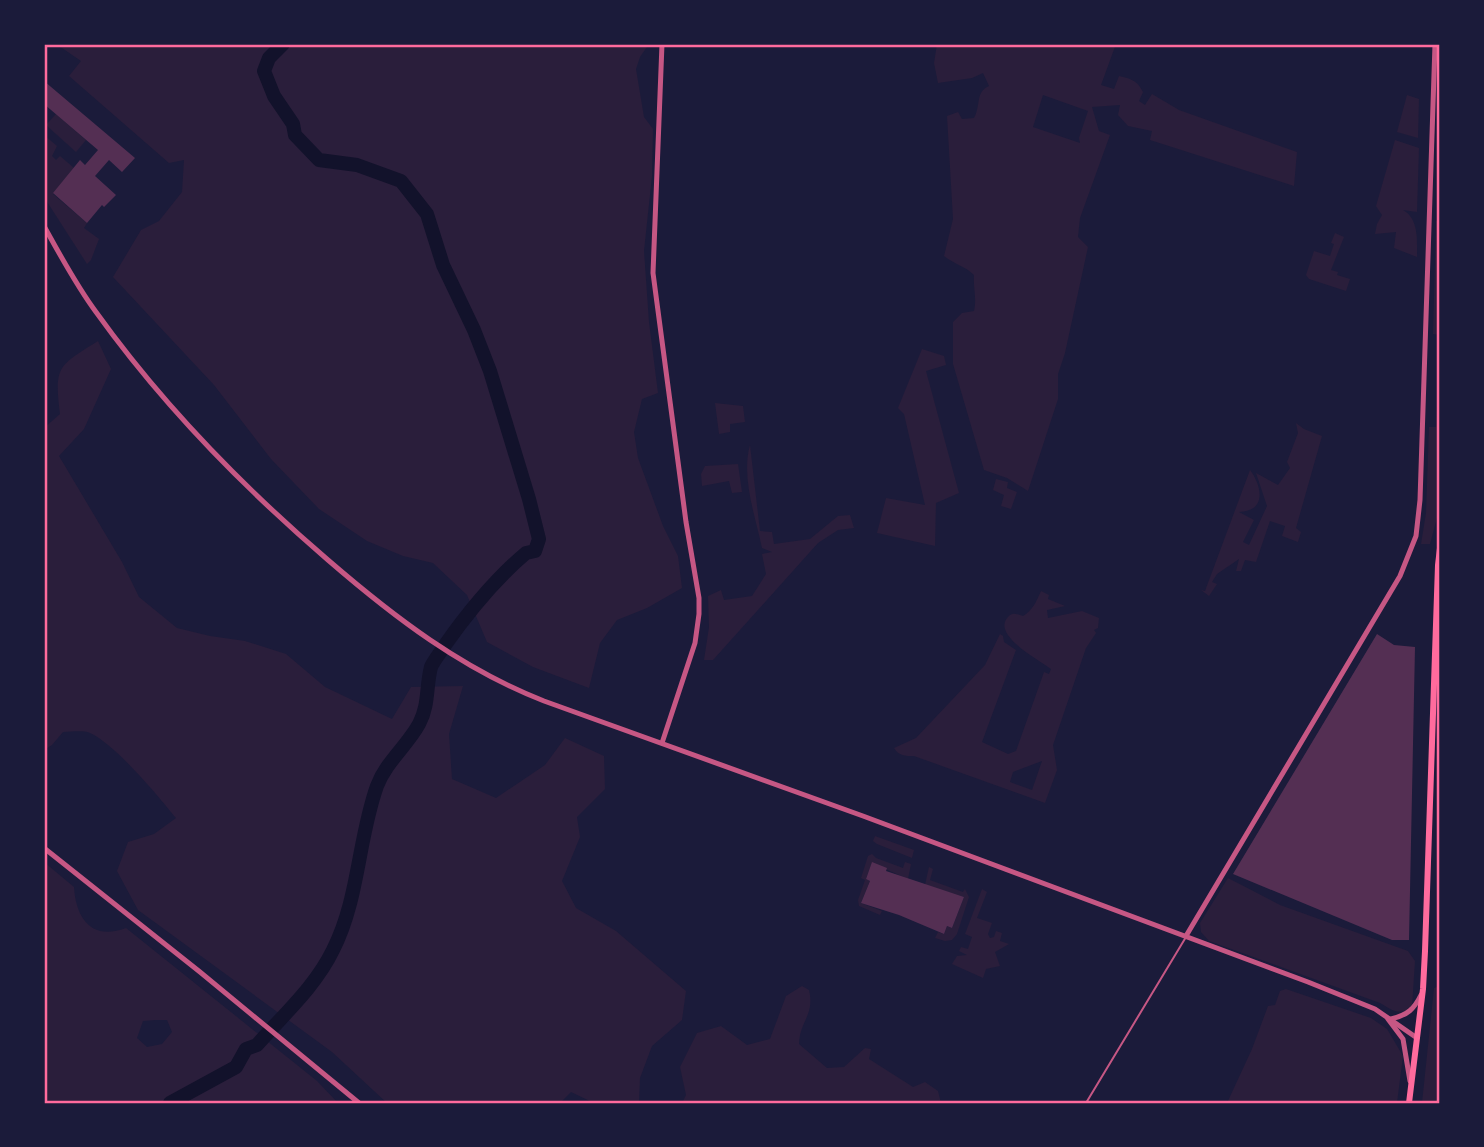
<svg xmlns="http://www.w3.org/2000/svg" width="1484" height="1147" font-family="'Noto Serif',serif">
  <rect width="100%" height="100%" fill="#1b1b3a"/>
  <g fill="#2a1e3b" fill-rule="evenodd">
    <polygon points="53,44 649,44 640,57 636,69 644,117 653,129 652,176 644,251 649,322 658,393 642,399 634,432 638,458 663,526 678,556 682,588 647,608 617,620 600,643 589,688 533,667 487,642 467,595 433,563 403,556 367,541 319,509 271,459 214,385 113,277 141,230 159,221 182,192 184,160 169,163 69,76 81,61 62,48"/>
    <path d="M937 44H1116L1101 85 1114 89 1119 76C1131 79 1137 80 1143 92L1139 101 1145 105 1152 94 1179 110 1297 152 1294 186 1150 140 1152 131 1128 126 1118 115 1120 105 1092 107 1099 131 1110 135 1080 218 1078 237 1088 247 1065 353 1058 374V399L1028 491 1007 478 984 470 953 364V322L962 313 974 311C977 298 973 288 974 275 965 266 954 264 944 256L953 219 947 116 958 112 962 119 974 118C981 106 975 92 989 86L983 73 972 78 938 83 934 63ZM1043 95 1088 111 1079 138 1080 143 1033 127Z"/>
    <polygon points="1407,95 1419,99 1418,138 1397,132"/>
    <polygon points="56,114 86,140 76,152 46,125"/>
    <polygon points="44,135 57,146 52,156 56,160 60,156 74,168 53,194 87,223 84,228 99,239 91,260 87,264 44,197"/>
    <path d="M1395 140 1419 148 1417 212 1403 210C1419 219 1417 240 1417 257L1394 248 1396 232 1375 234 1377 224 1382 215 1376 206Z"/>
    <polygon points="1436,221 1440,221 1440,335 1433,334"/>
    <polygon points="1335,233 1344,237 1331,270 1338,272 1337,275 1350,279 1346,291 1309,279 1306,275 1314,251 1330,256 1334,244 1331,243"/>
    <path d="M98 341 111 369 84 429 59 456 122 562 139 597 177 628 210 636 245 641 286 654 325 687 392 719 411 687 463 686 449 734 452 779 496 798 545 765 565 738 604 756 605 789 577 817 580 837 562 881 576 908 616 931 686 991 682 1020 652 1046 640 1078 639 1103H594L571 1092 560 1103H387L332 1052 138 910 117 871 128 842 154 834 176 818C158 796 115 744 90 733 83 730 71 732 63 732L52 745 44 750V428L60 414C54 366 58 366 98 341Z"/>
    <polygon points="1440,345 1440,507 1430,544 1421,544 1426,513 1429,427 1436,427"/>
    <polygon points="922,349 944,356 946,365 926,371 959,493 936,503 935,546 877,533 886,498 925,505 904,414 898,408"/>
    <polygon points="715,403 743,406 745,422 730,424 730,432 719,434"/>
    <path d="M1296 423 1304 429 1322 436 1296 528 1301 532 1298 542 1282 536 1285 526 1270 521 1256 562 1245 560 1241 571H1236L1239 559 1217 574 1212 582 1217 584 1209 596 1201 590 1205 591 1250 470C1262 486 1267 511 1239 512L1254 520 1243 542 1249 545 1267 506 1256 473 1278 485 1290 468 1287 462 1298 433Z"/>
    <path d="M750 445 760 531 772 532 774 544 810 539 838 516 850 515 854 528 838 530 818 543 713 660H704L709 627 708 596 721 590 724 600 752 596 766 574 762 554 772 552 762 548C755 515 741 477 750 445Z"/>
    <polygon points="738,464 742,492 732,493 729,481 702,486 701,474 705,466"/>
    <polygon points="996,479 1008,482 1007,488 1017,492 1011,509 1001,506 1004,495 993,490"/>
    <path d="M1041 591 1049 595 1048 599 1065 606 1047 610 1048 618 1082 611 1099 618 1098 628 1094 630 1096 633 1086 648 1053 745 1057 770 1045 803 914 756C905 756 899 756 894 748L916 738 985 665 1000 634 1003 636 1004 642 1016 650 982 742 1008 754 1016 751 1044 672 1049 674 1051 669C1039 660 991 635 1008 617 1012 612 1017 614 1023 616 1033 610 1036 602 1041 591ZM1042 761 1032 790 1010 782 1013 772Z"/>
    <polygon points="875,836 914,850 912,858 877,844 873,841"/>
    <polygon points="872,854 876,858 903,868 905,862 911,864 908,879 872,863 866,879 870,881 861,903 882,911 880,915 859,906 858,900 865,880 861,878 868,856"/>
    <path d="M44 862 74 887C76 919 92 941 126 928L317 1081 338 1103H44ZM156 1020H167L172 1032 162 1044 147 1047 137 1038 143 1021Z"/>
    <polygon points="929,867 933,869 930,880 963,892 965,889 969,897 957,934 952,940 945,941 935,938 938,932 944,934 947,926 952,928 964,897 925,885"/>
    <path d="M1228 878 1280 905 1408 951 1415 961 1412 1007C1398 1016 1394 1011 1380 1003L1209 941 1201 932 1200 923Z"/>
    <polygon points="982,889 987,892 977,918 992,923 988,934 990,938 994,937 996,931 1002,933 1000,941 1009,944 995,952 1000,966 986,969 983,978 952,964 957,956 967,955 959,951 961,947 968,949 972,937 965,934"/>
    <path d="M802 986 809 990C815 1015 800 1020 799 1044L827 1068 844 1067 865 1048 871 1049 869 1059 913 1087 925 1082 938 1091 941 1103H682L686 1095 680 1067 697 1033 721 1026 747 1045 770 1039 786 996Z"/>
    <polygon points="1440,986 1440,1103 1422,1103 1434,988"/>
    <polygon points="1286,989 1371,1018 1387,1029 1403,1056 1397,1103 1227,1103 1252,1049 1268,1006 1275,1005 1280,991"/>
  </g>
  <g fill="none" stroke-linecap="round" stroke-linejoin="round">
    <path stroke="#12122b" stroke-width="14" d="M170 1103 236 1067 246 1049 257 1045C284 1014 315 987 333 950 359 899 358 839 377 786 386 762 407 746 419 724 429 706 426 686 431 667 434 660 441 652 445 645 469 611 494 580 526 553L535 551 539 539 529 499 490 371 474 330 443 265 427 214 401 181 357 165 319 160 295 135 293 124 274 96 264 71 269 58 283 44"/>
  </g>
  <g fill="#542f53">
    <polygon points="44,81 135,158 122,172 109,160 95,176 116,195 104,207 102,205 87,223 53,193 80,160 85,165 98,150 44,104"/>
    <polygon points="1377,634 1394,645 1415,647 1409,940 1392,940 1233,874"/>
    <polygon points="872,862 887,868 886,871 964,897 952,928 947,926 944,934 899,915 861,903 870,881 866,879"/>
  </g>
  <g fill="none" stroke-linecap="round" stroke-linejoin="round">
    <polyline stroke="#c65784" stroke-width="2" points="1086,1103 1186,937"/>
    <g stroke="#c65784" stroke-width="5">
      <path d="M44 226C60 255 76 285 96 312 162 404 243 487 328 560 394 617 462 669 544 701L863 816 1308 982 1375 1009 1417 1038"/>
      <polyline points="662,743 695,643 699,614 699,598 686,522 653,273 662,44"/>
      <polyline points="44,848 200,972 359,1103"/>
      <polyline points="1186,936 1400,576 1416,536 1420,500 1435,44"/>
      <polyline points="1388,1019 1403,1039 1410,1081"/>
      <path d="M1391 1019C1408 1015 1414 1009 1421 995"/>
    </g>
    <polyline stroke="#ff6b9d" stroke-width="6" points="1409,1103 1423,989 1425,951 1438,565 1440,548"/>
  </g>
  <rect width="1484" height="1147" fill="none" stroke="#1b1b3a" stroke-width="91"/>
  <rect x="46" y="46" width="1392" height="1056" fill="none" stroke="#ff6b9d" stroke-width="2.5"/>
</svg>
